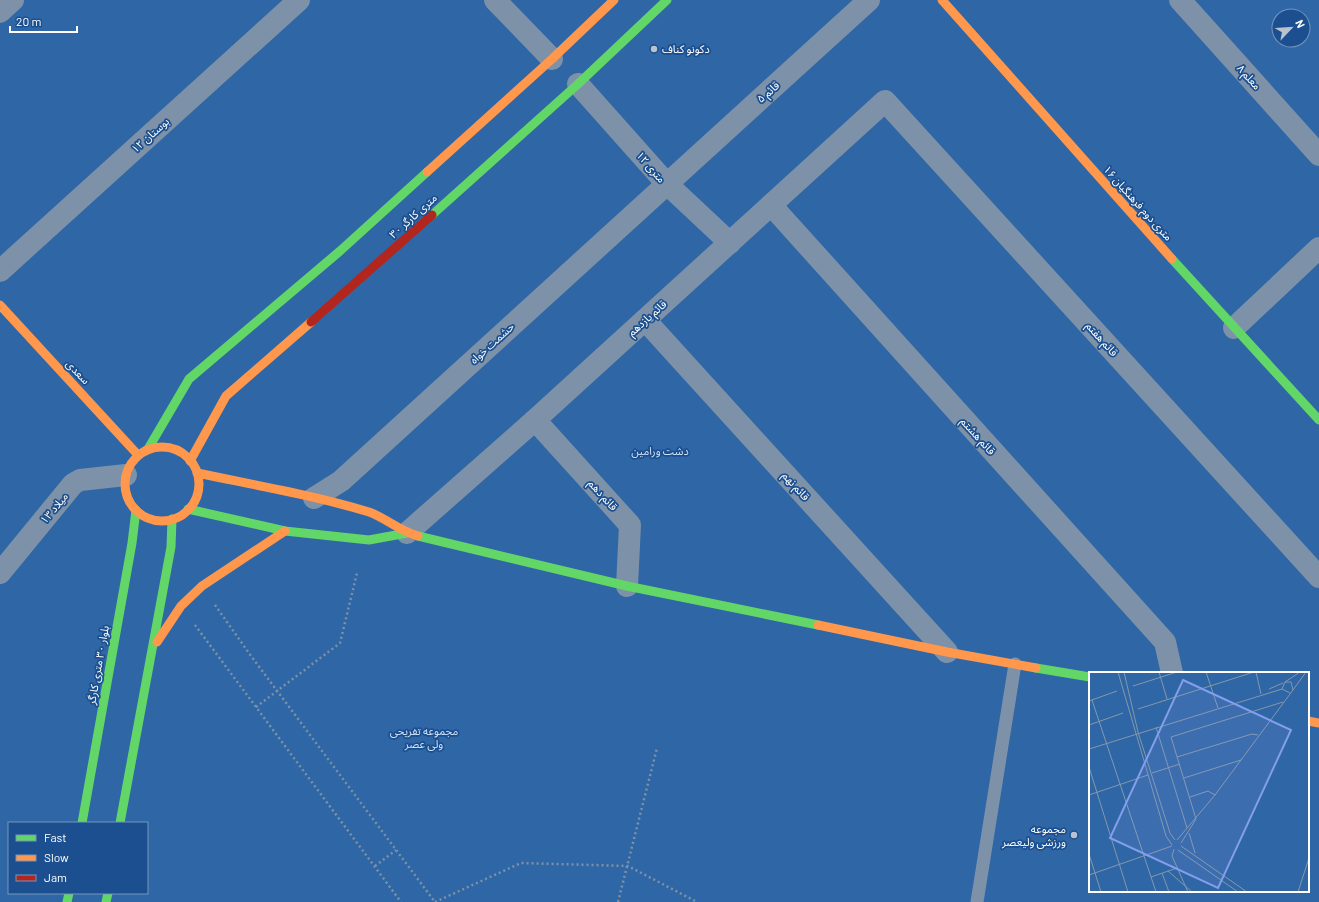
<svg xmlns="http://www.w3.org/2000/svg" width="1319" height="902" font-family="Barlow,'Noto Sans Arabic',sans-serif">
  <rect width="100%" height="100%" fill="#365274"/>
  <path fill="#2f66a5" fill-rule="evenodd" d="M0 0H1319V902H0ZM1279 16H1303V40H1279ZM1090 673H1308V891H1090ZM9 823H147V893H9Z"/>
  <g fill="none" stroke-linecap="round" stroke-linejoin="round">
    <g stroke="#7d92a8" stroke-width="2.5" stroke-dasharray="2 3" stroke-linecap="butt">
      <polyline points="215,605 251,656 435,902"/>
      <polyline points="195,625 401,902"/>
      <polyline points="256,707 340,643 357,573"/>
      <polyline points="375,866 396,850"/>
      <polyline points="435,902 521,863 628,866 697,902"/>
      <polyline points="618,902 657,748"/>
    </g>
    <polyline stroke="#7d92a8" stroke-width="13" points="977,902 1015,664"/>
    <g stroke="#7d92a8" stroke-width="22">
      <polyline points="495,0 552,59"/>
      <polyline points="1180,0 1319,155"/>
      <polyline points="0,12 13,0"/>
      <polyline points="578,84 667,184 730,243"/>
      <polyline points="771,205 1165,642 1172,673"/>
      <polyline points="0,271 299,0"/>
      <polyline points="645,320 947,652"/>
      <polyline points="1234,328 1319,248"/>
      <polyline points="535,420 630,525 627,586"/>
      <polyline points="314,498 341,481 869,0"/>
      <polyline points="407,533 535,420 885,101 1319,577"/>
      <polyline points="0,573 73,484 80,480 126,475"/>
    </g>
    <g stroke="#63d668" stroke-width="9">
      <polyline points="432,215 578,84 667,0"/>
      <polyline points="1172,259 1319,420"/>
      <polyline points="148,449 189,379 340,251 427,172"/>
      <polyline points="188,509 285,531 369,540 407,533"/>
      <polyline points="418,536 627,586 818,625"/>
      <polyline points="1036,668 1090,677"/>
      <polyline points="82,823 132,543 136,510"/>
      <polyline points="120,823 171,547 172,519"/>
      <polyline points="67,902 69,893"/>
      <polyline points="106,902 108,893"/>
    </g>
    <g stroke="#ff974d" stroke-width="9">
      <polyline points="942,0 1172,259"/>
      <polyline points="427,172 552,59 614,0"/>
      <polyline points="0,305 138,455"/>
      <circle cx="162" cy="484" r="37"/>
      <polyline points="190,461 226,396 311,322"/>
      <path d="M197 473C254 485 313 495 369 512 386 518 399 531 418 536"/>
      <polyline points="818,625 947,652 1036,668"/>
      <polyline points="157,642 181,606 202,586 285,531"/>
      <polyline points="1308,721 1319,723"/>
    </g>
    <polyline stroke="#b3261e" stroke-width="9" points="311,322 432,215"/>
  </g>
  <g fill="#b9c2ce" stroke="#1b4f8f" stroke-width="1.5">
    <circle cx="654" cy="49" r="4"/>
    <circle cx="1074" cy="835" r="4"/>
  </g>
  <g text-anchor="middle" stroke-width="3.5" stroke-linejoin="round" paint-order="stroke">
    <g font-size="11" fill="#fff" stroke="#1b4f8f" text-anchor="start">
      <text x="662" y="53">دکونو کناف</text>
      <text x="1066" y="833" text-anchor="end">مجموعه<tspan x="1066" dy="13">ورزشی ولیعصر</tspan></text>
    </g>
    <g font-size="11" fill="#fff" stroke="#1b4f8f">
      <text transform="translate(1249 77) rotate(48)" y="4">معلم ۸</text>
      <text transform="translate(768 92) rotate(-42)" y="4">قائم ۵</text>
      <text transform="translate(150 135) rotate(-42)" y="4">بوستان ۱۲</text>
      <text transform="translate(651 167) rotate(49)" y="4">۱۲ متری</text>
      <text transform="translate(1138 203) rotate(48)" y="4">۱۶ متری دوم فرهنگیان</text>
      <text transform="translate(413 216) rotate(-42)" y="4">۳۰ متری کارگر</text>
      <text transform="translate(647 318) rotate(-42)" y="4">قائم یازدهم</text>
      <text transform="translate(1102 339) rotate(48)" y="4">قائم هفتم</text>
      <text transform="translate(492 343) rotate(-42)" y="4">حشمت خواه</text>
      <text transform="translate(78 372) rotate(47)" y="4">سعدی</text>
      <text transform="translate(978 436) rotate(48)" y="4">قائم هشتم</text>
      <text transform="translate(796 486) rotate(48)" y="4">قائم نهم</text>
      <text transform="translate(603 495) rotate(48)" y="4">قائم دهم</text>
      <text transform="translate(54 508) rotate(-50)" y="4">میلاد ۱۳</text>
      <text transform="translate(98 665) rotate(-80)" y="4">بلوار ۳۰ متری کارگر</text>
    </g>
    <g font-size="11" fill="#cfe3fa" stroke="#1b4f8f">
      <text x="660" y="455">دشت ورامین</text>
      <text x="424" y="735">مجموعه تفریحی<tspan x="424" dy="13">ولی عصر</tspan></text>
    </g>
  </g>
  <g transform="translate(1089 672)">
    <rect width="220" height="220" fill="#365274"/>
    <path d="M0 0H220V220H0Z" fill="#2f66a5"/>
    <path fill="none" stroke="#8697ac" stroke-width="1" d="M29 0 77 164 83 173M35 0 49 60 81 161 86 168M70 0 78 27M117 0 129 36M167 0 172 22M196 10 211 0M44 14 88 0M180 17 194 11M204 18 217 0M3 28 67 220M0 29 28 19M49 37 165 0M0 53 34 41M67 55 98 156M0 77 193 17M88 85 163 62 169 63M0 95 39 220M63 101 91 92M95 106 152 88M0 123 59 103M101 125 119 119 126 123M107 147 82 65 194 30M100 161 106 181M88 168 126 123 204 18 202 10H196L193 17 201 21M92 171 107 147M92 174 158 220M85 177 83 184 99 220M89 178 149 220M0 182 12 220M79 199 103 220M73 201 80 220M0 203 83 174M62 205 88 196M209 220 220 186"/>
    <path fill="#839eea" fill-opacity="0.15" stroke="#839eea" stroke-width="2" d="M94 8 202 58 129 216 21 166Z"/>
    <rect width="220" height="220" fill="none" stroke="#fff" stroke-width="2"/>
  </g>
  <rect x="8" y="822" width="140" height="72" fill="#1b4f8f" stroke="#7695bc"/>
  <rect x="16" y="835" width="20" height="6" fill="#63d668" stroke="#7695bc"/>
  <text x="44" y="842" font-size="12" fill="#ffffff">Fast</text>
  <rect x="16" y="855" width="20" height="6" fill="#ff974d" stroke="#7695bc"/>
  <text x="44" y="862" font-size="12" fill="#ffffff">Slow</text>
  <rect x="16" y="875" width="20" height="6" fill="#b3261e" stroke="#7695bc"/>
  <text x="44" y="882" font-size="12" fill="#ffffff">Jam</text>
  <g transform="translate(1291 28) rotate(65)"><circle r="19" fill="#1b4f8f" stroke="#7695bc"/>
  <path d="M0-3L7 15L0 10L-7 15Z" fill="#b9c2ce"/>
  <text y="-6" font-size="11" font-weight="bold" text-anchor="middle" fill="#ffffff">N</text>
  </g>
  <path d="M10 26v6h67v-6" fill="none" stroke="#ffffff" stroke-width="2"/>
  <text x="16" y="26" font-size="12" fill="#ffffff" stroke="#1b4f8f" stroke-width="3" paint-order="stroke">20 m</text>
</svg>
